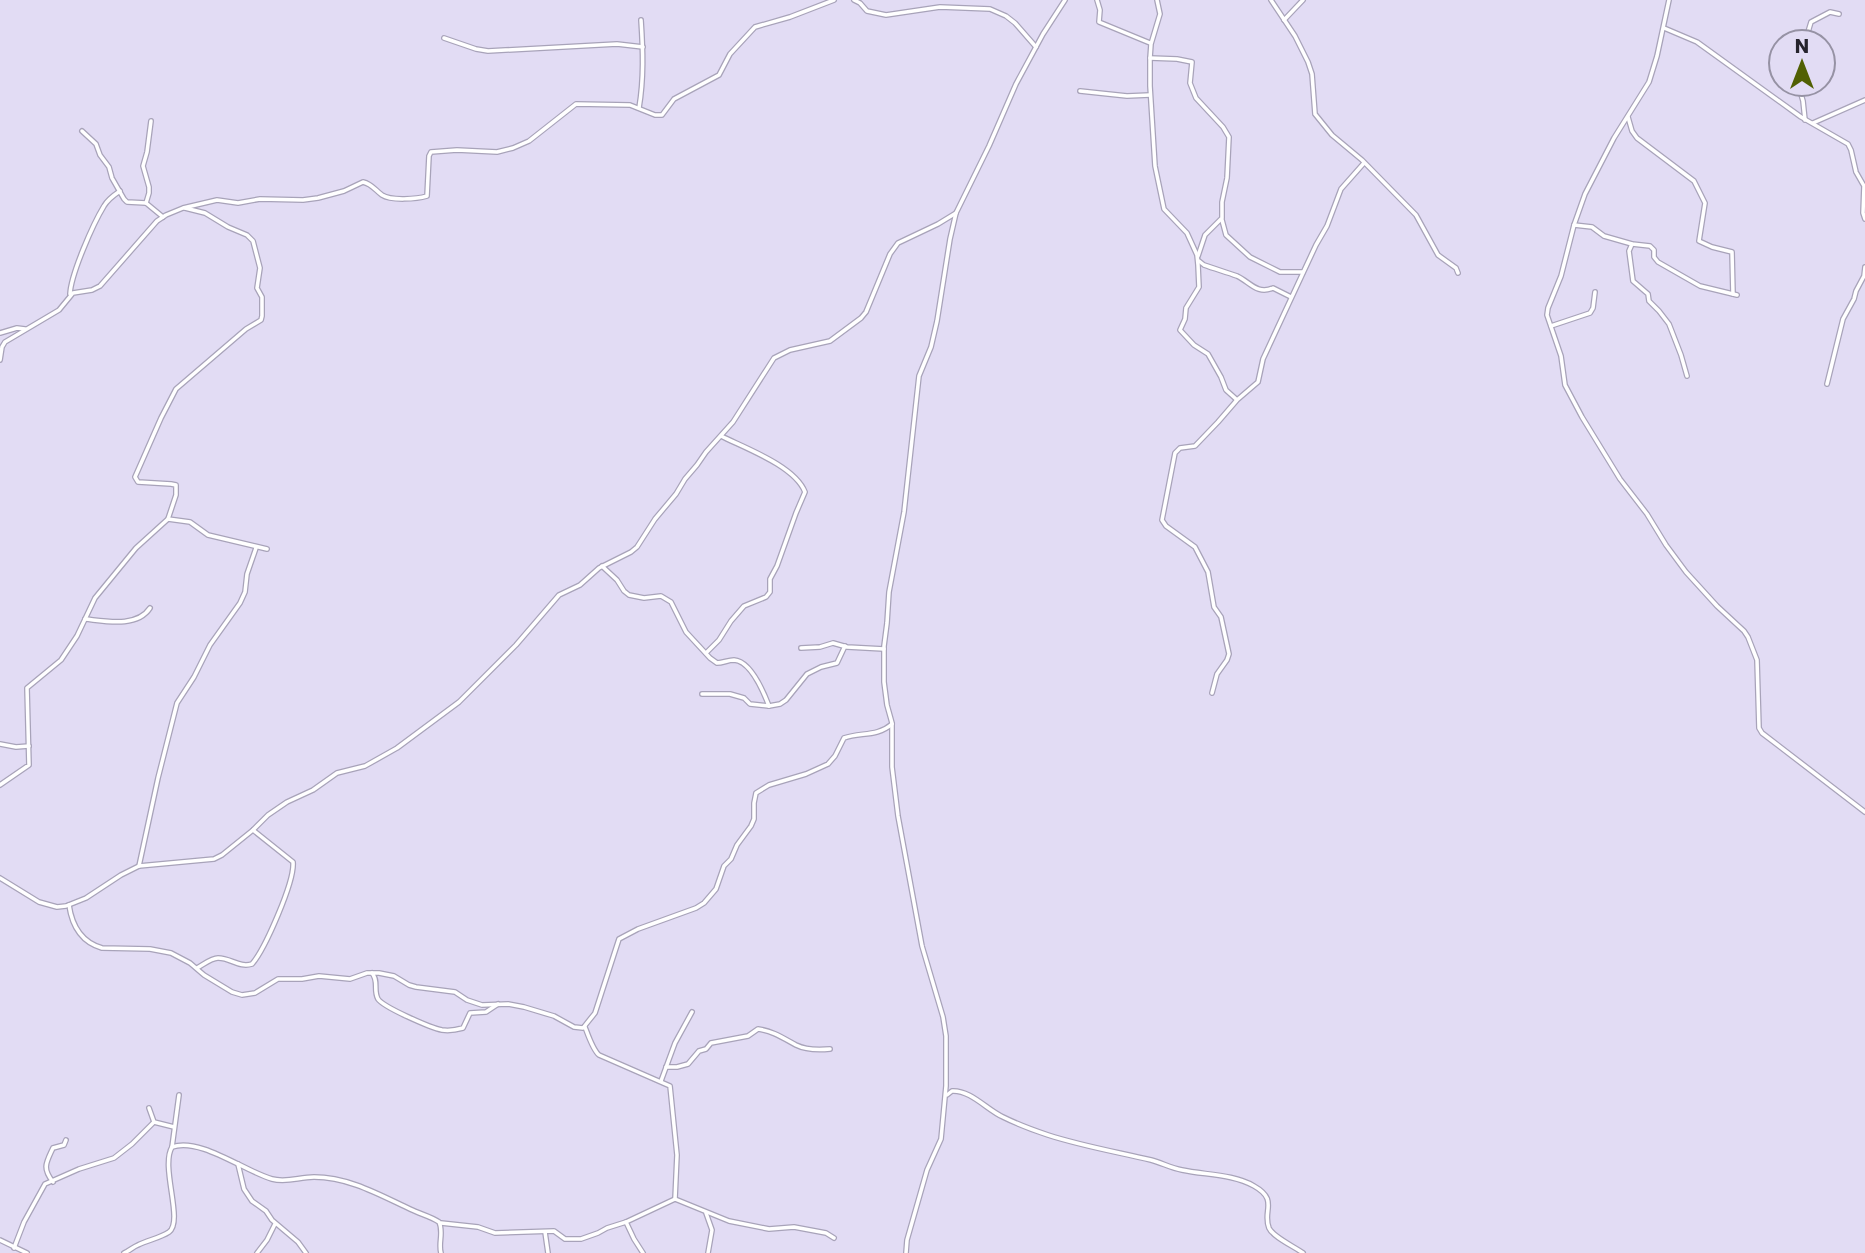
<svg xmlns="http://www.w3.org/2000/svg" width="1865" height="1253" font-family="Poppins,sans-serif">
  <rect width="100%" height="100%" fill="#e2dcf4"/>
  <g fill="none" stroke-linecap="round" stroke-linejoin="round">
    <g stroke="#a8a3b9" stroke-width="6">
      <g id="minor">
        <polyline points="854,0 860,3 867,11 886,15 940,7 990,9 1006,16 1015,23 1036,47"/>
        <polyline points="1097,0 1100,10 1099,22 1150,43"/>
        <polyline points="1157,0 1160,14 1151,44 1150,58 1150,86 1155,166 1164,209 1187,233 1197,255 1198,265 1199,287 1186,308 1185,319 1180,330 1194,345 1208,354 1221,377 1226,390 1236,399"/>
        <polyline points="1271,0 1295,36 1308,62 1312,74 1315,114 1332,135 1362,160 1416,215 1438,255 1456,268 1458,273"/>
        <polyline points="1669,0 1657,56 1649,82 1614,138 1585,194 1574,225 1561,276 1548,308 1547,315 1561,356 1565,385 1582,417 1620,479 1647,514 1666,545 1686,572 1717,606 1744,631 1748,637 1757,660 1759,728 1762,733 1865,812"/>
        <polyline points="1284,20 1303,0"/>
        <polyline points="1664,28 1697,42 1801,117 1848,144 1851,150 1856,172 1864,186 1863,213 1865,219"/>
        <polyline points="444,38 476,49 488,51 617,44 643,47"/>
        <polyline points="1805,42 1811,22 1830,12 1839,14"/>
        <polyline points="1150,58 1177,59 1192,62 1190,83 1196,98 1223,127 1229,137 1227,178 1222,202 1222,218 1205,235 1198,256"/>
        <polyline points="1798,84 1803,101 1805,120"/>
        <polyline points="1080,91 1127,96 1150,95"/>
        <path d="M639 108C644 78 643 50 641 20"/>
        <polyline points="1628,117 1632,131 1637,138 1694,181 1705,203 1699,241 1712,247 1732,252 1733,294"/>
        <polyline points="1813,123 1865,100"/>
        <polyline points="82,131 96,144 100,155 109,167 112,178 124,199 127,202 146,203 163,217"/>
        <polyline points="146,203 149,193 149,187 143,166 147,152 151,121"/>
        <polyline points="1222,220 1226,235 1250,257 1280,272 1303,272"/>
        <polyline points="1574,225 1592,227 1604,236 1632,244 1650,246 1654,250 1654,257 1658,262 1700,286 1737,295"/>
        <polyline points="1632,244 1629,251 1633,281 1648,294 1649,301 1659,311 1669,324 1681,355 1687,376"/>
        <path d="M1199 261 1204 265C1215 269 1226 272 1237 276 1250 282 1257 295 1273 288L1291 297"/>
        <path d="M70 294C71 274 93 224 104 206 108 199 114 195 120 191"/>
        <polyline points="1551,326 1590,313 1593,308 1595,292"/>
        <polyline points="0,333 17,328 25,329"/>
        <path d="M0 360 2 347 5 342 59 310 73 293 92 290 100 286 157 221 166 215 183 208 217 200 238 203 260 199 303 200 318 198 344 191 363 182C372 184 375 190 382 195 391 201 417 199 427 196L429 156 431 152 457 150 497 152 513 148 529 141 576 104 630 105 655 115H662L674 99 719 75 730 54 755 27 790 17 834 0"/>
        <polyline points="1827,384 1843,319 1854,299 1856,291 1864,276 1865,267"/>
        <polyline points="168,519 190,522 208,535 267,549"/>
        <path d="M602 566 617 580 624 591 629 595 644 598 661 596 671 602 686 632 710 658 717 663C723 663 728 660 734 660 751 661 764 693 769 706"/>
        <path d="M85 619C105 621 137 628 150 608"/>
        <polyline points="801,648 820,647 833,643 847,647 884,649"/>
        <path d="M706 653 719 640 731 621 744 606 766 597 770 592V579L777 566 796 513 805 492C795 466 745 448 721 436"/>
        <polyline points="1212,693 1217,674 1227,660 1229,654 1221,617 1214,607 1208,572 1195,547 1166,526 1162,520 1175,453 1180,448 1195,446 1218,422 1237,400 1258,382 1263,359 1316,245 1327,226 1341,189 1364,163"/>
        <polyline points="702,694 730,694 744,698 750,704 769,706 780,704 786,700 807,674 821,667 837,663 845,646"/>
        <polyline points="0,744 16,747 29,746"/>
        <polyline points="0,785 29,765 27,688 61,660 77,636 95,598 136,548 168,519 176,495 176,485 171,484 138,482 135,477 161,418 176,389 246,329 261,320 262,316 262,297 257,288 260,268 253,241 247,235 228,227 205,213 185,208"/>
        <polyline points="139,866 158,778 177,703 194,677 210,645 240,603 245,592 247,574 256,548"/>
        <polyline points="0,878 39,902 57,907 66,906 86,898 121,875 139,866 214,859 222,855 253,830 268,815 287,802 313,790 337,773 365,766 397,748 459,702 516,645 559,595 580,585 599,568 631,552 637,547 655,519 676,494 685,479 697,465 706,452 733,422 774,358 790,350 830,341 861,318 866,312 890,254 898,243 938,224 956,213 989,146 1016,84 1043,34 1065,0"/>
        <path d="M69 905C72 926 81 942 102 948L150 949 171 953 190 963 204 975 232 992 242 995 255 993 278 979H302L319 976 350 979 367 973H379L394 976 409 985 416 987 455 992 467 1000 482 1005 508 1004 524 1007 554 1016 574 1027 583 1028 595 1013 619 939 638 929 696 908 704 903 716 889 724 866 731 859 737 845 751 826 754 819V803L756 793 769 785 806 774 828 764 835 756 844 738C861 732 877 737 892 724"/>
        <path d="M197 968C203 965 211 958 218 958 231 958 239 968 252 964 265 949 295 881 293 862L253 830"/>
        <path d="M372 973C379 981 373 990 378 999 383 1007 431 1028 442 1030 449 1031 456 1030 463 1028L470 1013 486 1012 498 1004"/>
        <path d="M585 1027C588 1035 593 1050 599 1055L670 1086 677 1155 675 1199"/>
        <path d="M666 1067H677L688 1064 699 1051 706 1049 711 1043 748 1036 758 1029C773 1031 783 1038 796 1045 806 1050 819 1050 830 1049"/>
        <polyline points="661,1081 675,1043 692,1012"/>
        <path d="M947 1095 952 1091C971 1090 987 1110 1003 1117 1017 1124 1033 1130 1048 1135 1082 1146 1117 1152 1151 1160 1162 1163 1171 1168 1182 1170 1205 1175 1233 1174 1254 1186 1279 1200 1262 1211 1269 1228 1273 1237 1295 1247 1303 1253"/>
        <polyline points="149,1108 154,1122 174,1127"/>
        <polyline points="172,1147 179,1095"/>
        <polyline points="238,1164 244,1189 252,1201 266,1211 272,1220 298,1242 306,1253"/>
        <path d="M53 1182C42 1168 46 1163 53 1148L64 1145 66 1140"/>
        <polyline points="706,1213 712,1230 708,1253"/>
        <polyline points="626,1222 634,1239 643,1253"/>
        <polyline points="441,1223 478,1227 495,1233 554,1231 565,1239 581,1239 598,1233 607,1228 626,1222 675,1199 729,1221 769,1229 794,1227 826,1233 834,1238"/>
        <polyline points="545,1232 548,1253"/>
        <polyline points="0,1240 27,1253"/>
        <polyline points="14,1248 24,1222 45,1184 79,1169 114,1158 132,1144 154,1122"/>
        <path d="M124 1253C129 1251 133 1247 138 1245 148 1240 160 1238 169 1232 184 1221 160 1167 172 1147 200 1137 244 1171 272 1179 287 1183 299 1177 314 1177 349 1177 380 1195 410 1209 420 1214 430 1216 439 1222 444 1232 438 1243 441 1253"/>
        <polyline points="257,1253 267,1240 275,1224"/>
        <polyline points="906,1253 907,1240 927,1170 941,1139 946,1086 946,1036 943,1017 922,946 898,816 892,767 892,723 887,705 884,682 884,646 887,623 889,592 904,512 919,376 931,347 937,321 950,239 956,213"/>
      </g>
    </g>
    <use href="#minor" stroke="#fff" stroke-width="3.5"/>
  </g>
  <g transform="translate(1802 63)"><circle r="33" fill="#e2dcf4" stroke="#9692a4" stroke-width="2"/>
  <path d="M0-5L12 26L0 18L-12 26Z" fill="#516003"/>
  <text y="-10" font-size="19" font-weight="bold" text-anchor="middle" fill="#25232c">N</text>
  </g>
</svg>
